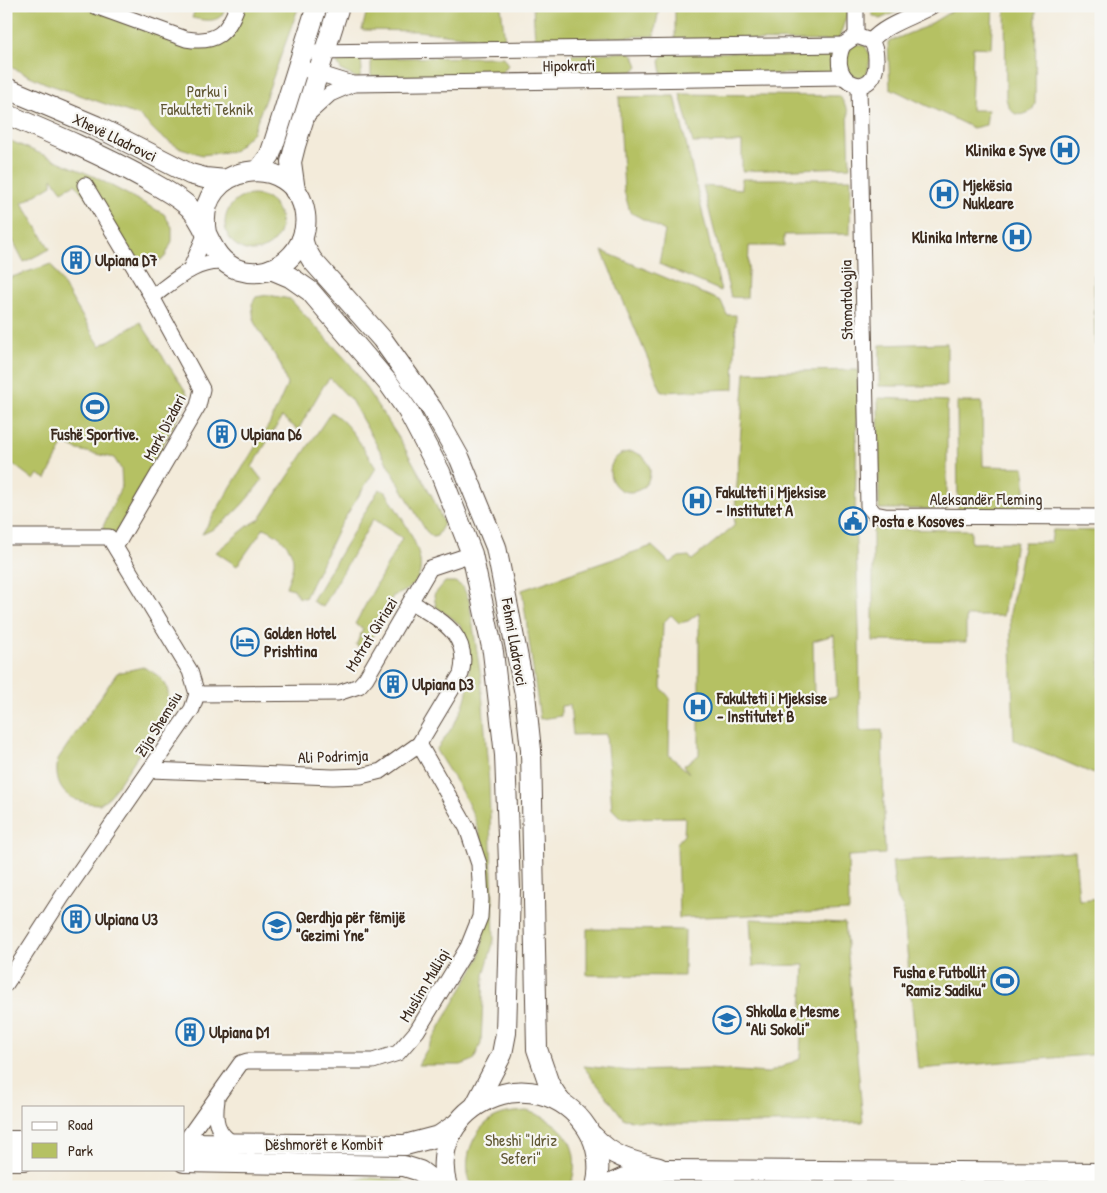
<svg xmlns="http://www.w3.org/2000/svg" width="1107" height="1193" font-family="'Patrick Hand',sans-serif">
  <rect width="100%" height="100%" fill="#f6f6f2"/>
  <filter id="ink" filterUnits="userSpaceOnUse"><feTurbulence type="fractalNoise" baseFrequency=".02" numOctaves="2"/><feDisplacementMap in="SourceGraphic" scale="10" xChannelSelector="R" yChannelSelector="G"/><feConvolveMatrix kernelMatrix="1 2 1 2 8 2 1 2 1" color-interpolation-filters="sRGB"/></filter>
  <filter id="wash" filterUnits="userSpaceOnUse"><feTurbulence type="fractalNoise" baseFrequency=".0096" numOctaves="4" result="noise"/><feDisplacementMap in="SourceGraphic" scale="20" xChannelSelector="R" yChannelSelector="G"/><feGaussianBlur stdDeviation="1.12" result="paint"/><feColorMatrix in="noise" values="0 0 0 0 0 0 0 0 0 0 0 0 0 0 0 0 0 1.4 0 .05"/><feComposite in="paint" operator="in"/></filter>
  <g filter="url(#wash)">
    <rect width="100%" height="100%" fill="#f3ebda"/>
    <g fill="#b5c163" stroke="#787640" fill-rule="evenodd">
      <path d="M6 6H78L204 46C231 44 231 28 239 6H299L253 132 234 151 202 155 178 147 159 135 140 116 45 83 6 65Z"/>
      <path d="M196 6H226C222 24 207 21 192 18Z"/>
      <polygon points="368,6 501,6 505,41 417,31 362,30"/>
      <polygon points="533,6 659,6 659,9 654,36 535,40"/>
      <polygon points="675,6 850,6 838,41 675,40"/>
      <polygon points="872,6 910,6 880,19 872,15"/>
      <polygon points="960,6 993,6 991,48 973,47 971,110 988,110 986,125 973,128 890,88 888,42 925,27"/>
      <path d="M1005 6H1036L1035 104 1032 110C1018 120 1009 113 1006 98Z"/>
      <path d="M856 44 865 46 871 56 867 73C848 88 836 56 856 44Z"/>
      <polygon points="833,51 833,74 662,74 660,61 662,56 667,53"/>
      <polygon points="630,52 634,56 638,66 629,76 568,76 568,55"/>
      <polygon points="503,57 508,65 498,78 371,76 371,58"/>
      <polygon points="361,58 362,70 359,79 342,71 337,63 338,59"/>
      <polygon points="680,94 840,96 848,111 850,167 742,171 742,142 693,143"/>
      <polygon points="675,96 721,291 659,264 665,231 630,212 624,191 619,97"/>
      <polygon points="6,139 93,176 164,214 172,227 172,241 165,257 154,264 147,266 142,263 75,184 62,191 52,178 52,185 22,203 50,249 24,262 6,227"/>
      <polygon points="742,179 851,179 850,234 784,235 784,246 749,246 747,298 731,297 703,186 742,189"/>
      <circle cx="253" cy="223" r="28"/>
      <polygon points="602,251 721,301 727,315 736,315 734,389 662,392"/>
      <polygon points="51,264 100,346 140,322 189,396 116,533 102,529 122,485 121,469 114,458 78,450 64,443 46,479 38,474 34,480 6,459 6,448 11,440 6,437 6,279"/>
      <polygon points="1094,274 1101,275 1101,345 1095,345"/>
      <path d="M268 295 290 299 350 364 399 438 432 496 444 524 437 536 433 537 426 531 351 400 330 378 324 385 298 430 282 417 252 467 262 480C247 500 226 526 202 534L270 423 287 385 281 365 254 322 252 304 256 297Z"/>
      <polygon points="947,343 947,386 879,386 880,345"/>
      <path d="M858 370 855 518 859 628 860 731 882 730 885 854 848 856 849 911 679 918 677 843 684 835 685 817 621 818 612 809 606 734 573 735 570 705 561 706V716L540 719 522 590 652 546 670 563 679 557 689 556 692 560 734 526 745 372ZM699 613V755L684 765 689 773 669 755 670 698 661 688 663 623 671 615 679 623 688 621ZM834 635 837 696 814 700 813 641Z"/>
      <polygon points="878,398 947,401 947,509 879,509"/>
      <polygon points="957,402 982,402 983,466 1024,467 1026,512 958,512"/>
      <path d="M331 412C352 425 363 449 376 468L338 529 305 598 298 597 294 589 286 587C288 580 293 571 293 563 294 548 278 533 264 528L237 566 216 552 248 526 260 519Z"/>
      <circle cx="630" cy="472" r="20"/>
      <path d="M379 489 386 492C403 523 450 579 393 596L365 650 356 645 363 629 355 624 402 538 373 519 323 607 312 601Z"/>
      <polygon points="873,529 971,530 971,543 1016,542 1003,616 966,616 966,642 873,641"/>
      <polygon points="1053,530 1101,531 1099,764 1101,765 1101,777 1014,740 1010,613 1024,542 1051,542"/>
      <path d="M445 582H455L463 587 469 600 481 678 489 784 494 940 484 975 481 1043 474 1060 461 1065H418L479 959C489 919 490 859 475 820 466 795 449 772 436 750 460 718 473 697 468 655 468 648 466 636 462 629 457 619 445 614 436 607L434 595Z"/>
      <path d="M143 667C189 687 162 720 143 748 132 764 122 780 110 796L100 804C70 803 52 791 58 759L117 673Z"/>
      <polygon points="1075,851 1079,900 1101,898 1101,1054 918,1069 903,908 896,896 892,861"/>
      <polygon points="750,919 845,923 863,1122 666,1124 624,1119 583,1066 630,1071 709,1069 768,1073 800,1059 804,965 753,966"/>
      <polygon points="587,929 685,930 684,976 587,975"/>
      <path d="M527 1111C564 1122 584 1148 570 1187H472C461 1163 471 1132 493 1118 504 1112 515 1112 527 1111Z"/>
      <polygon points="366,1177 402,1181 412,1187 347,1187 351,1182"/>
    </g>
  </g>
  <g filter="url(#ink)">
    <g fill="none" stroke-linecap="round" stroke-linejoin="round">
      <g stroke="#57473a" stroke-width="17">
        <g id="minor">
          <path d="M95 6 186 39C216 44 228 33 237 6"/>
          <polyline points="856,6 856,36"/>
          <path d="M856 36 871 41C875 47 876 52 876 59 878 103 825 85 843 45Z"/>
          <path d="M871 41C884 25 913 17 932 6"/>
          <polyline points="314,52 843,45"/>
          <polyline points="298,67 353,84 844,77"/>
          <polyline points="859,86 868,506 875,514 885,516 1101,517"/>
          <polyline points="307,115 330,94 353,84"/>
          <polyline points="85,185 152,297 202,389 198,406 119,541 115,543"/>
          <polyline points="190,270 206,233"/>
          <path d="M152 297C174 281 197 258 226 263"/>
          <polyline points="6,537 109,537 190,671 197,694 192,709 62,897 6,984"/>
          <polyline points="197,694 338,693 359,686 366,678 430,568 472,554"/>
          <path d="M150 770 333 777 361 776 381 771 419 744 461 674C471 634 440 620 411 602"/>
          <path d="M217 1100C214 1120 216 1133 234 1144"/>
          <polyline points="184,1143 241,1063 247,1061 373,1061 398,1053 417,1031 468,947 480,917 481,900 479,864 467,828 419,744"/>
        </g>
      </g>
      <g stroke="#57473a" stroke-width="22">
        <g id="major">
          <polyline points="6,88 96,126 190,174 205,178 226,180"/>
          <path d="M6 114C53 134 100 154 144 178 159 187 176 195 189 207 210 227 208 259 239 270 275 281 310 250 305 214 295 148 193 162 206 233"/>
          <polyline points="258,171 270,155 274,143 317,6"/>
          <polyline points="295,191 291,162 295,146 339,6"/>
          <polyline points="302,239 305,248 312,260 382,339 432,409 460,459 496,547 525,694 531,750 537,1049 549,1084 560,1101"/>
          <polyline points="271,269 290,277 310,291 389,384 408,411 440,472 472,554 493,652 505,755 510,889 506,1033 502,1054 475,1106"/>
          <path d="M593 1136C614 1158 630 1161 659 1168"/>
          <polyline points="6,1141 24,1141"/>
          <polyline points="184,1143 405,1145 439,1136 458,1123"/>
          <polyline points="6,1160 24,1160"/>
          <polyline points="184,1162 404,1166 420,1171 441,1187"/>
          <path d="M447 1187C423 1105 537 1053 587 1128 598 1145 601 1167 596 1187"/>
          <polyline points="604,1187 624,1178 666,1170 1101,1173"/>
        </g>
      </g>
      <use href="#minor" stroke="#fff" stroke-width="15"/>
      <use href="#major" stroke="#fff" stroke-width="20"/>
    </g>
  </g>
  <defs>
    <g id="hospital-ring" transform="scale(1.4375)"><circle r="9.5" fill="#f6f6f2" stroke="#1f6fb2" stroke-width="1.5"/><path d="M-5-5h3v3.5h4V-5h3V5h-3V1.5h-4V5h-3Z" fill="#1f6fb2"/></g>
    <g id="building-ring" transform="scale(1.4375)"><circle r="9.5" fill="#f6f6f2" stroke="#1f6fb2" stroke-width="1.5"/><path d="M-4-6H4V6H1V3H-1V6H-4ZM-2.5-4.3h1.7v1.8h-1.7ZM.8-4.3h1.7v1.8H.8ZM-2.5-1h1.7V.8h-1.7ZM.8-1h1.7V.8H.8Z" fill="#1f6fb2"/></g>
    <g id="stadium-ring" transform="scale(1.4375)"><circle r="9.5" fill="#f6f6f2" stroke="#1f6fb2" stroke-width="1.5"/><path d="M0-5a6.5 5 0 1 0 0 10a6.5 5 0 1 0 0-10ZM-3.5-1.8h7v3.6h-7Z" fill="#1f6fb2"/></g>
    <g id="civic-ring" transform="scale(1.4375)"><circle r="9.5" fill="#f6f6f2" stroke="#1f6fb2" stroke-width="1.5"/><path d="M-.6-6.5H3V-4.5H.6V-3L4-1V1h2V6H-6V1h2V-1L-.6-3ZM-1.2 2.5V6h2.4V2.5Z" fill="#1f6fb2"/></g>
    <g id="hotel-ring" transform="scale(1.4375)"><circle r="9.5" fill="#f6f6f2" stroke="#1f6fb2" stroke-width="1.5"/><path d="M-6-4.5h1.5V1H6V5H4.5V3h-9V5H-6ZM-4 0a1.8 1.8 0 1 1 3.6 0ZM.5 0V-2.5h3Q6-2.5 6 0Z" fill="#1f6fb2"/></g>
    <g id="school-ring" transform="scale(1.4375)"><circle r="9.5" fill="#f6f6f2" stroke="#1f6fb2" stroke-width="1.5"/><path d="M0-5L7-2L0 1L-7-2ZM-4 1L0 2.5L4 1V4Q0 6-4 4Z" fill="#1f6fb2"/></g>
  </defs>
  <g fill-rule="evenodd">
    <use href="#hospital-ring" x="1065" y="150"/>
    <use href="#hospital-ring" x="944" y="194"/>
    <use href="#hospital-ring" x="1017" y="237"/>
    <use href="#building-ring" x="76" y="260"/>
    <use href="#stadium-ring" x="95" y="407"/>
    <use href="#building-ring" x="222" y="434"/>
    <use href="#hospital-ring" x="697" y="501"/>
    <use href="#civic-ring" x="853" y="521"/>
    <use href="#hotel-ring" x="245" y="642"/>
    <use href="#building-ring" x="393" y="684"/>
    <use href="#hospital-ring" x="698" y="707"/>
    <use href="#building-ring" x="76" y="919"/>
    <use href="#school-ring" x="277" y="926"/>
    <use href="#stadium-ring" x="1005" y="981"/>
    <use href="#school-ring" x="727" y="1020"/>
    <use href="#building-ring" x="190" y="1032"/>
  </g>
  <g text-anchor="middle" stroke-width="4.5" stroke-linejoin="round" paint-order="stroke">
    <g font-size="16" fill="#3b2a1e" stroke="#f6f6f2">
      <text transform="translate(569 65) rotate(-1)" y="6">Hipokrati</text>
      <text transform="translate(115 137) rotate(26)" y="6">Xhevë Lladrovci</text>
      <text transform="translate(846 300) rotate(-91)" y="6">Stomatologjia</text>
      <text transform="translate(164 427) rotate(-62)" y="6">Mark Dizdari</text>
      <text x="986" y="505">Aleksandër Fleming</text>
      <text transform="translate(371 634) rotate(-58)" y="6">Motrat Qiriazi</text>
      <text transform="translate(515 642) rotate(80)" y="6">Fehmi Lladrovci</text>
      <text transform="translate(158 724) rotate(-58)" y="6">Zija Shemsiu</text>
      <text transform="translate(333 756) rotate(-2)" y="6">Ali Podrimja</text>
      <text transform="translate(424 985) rotate(-59)" y="6">Muslim Mulliqi</text>
      <text x="324" y="1150">Dëshmorët e Kombit</text>
    </g>
    <g font-size="16" fill="#605733" stroke="#f6f6f2">
      <text x="207" y="97">Parku i<tspan x="207" dy="18">Fakulteti Teknik</tspan></text>
      <text x="521" y="1146">Sheshi "Idriz<tspan x="521" dy="18">Seferi"</tspan></text>
    </g>
    <g font-size="16" font-weight="bold" fill="#3b2a1e" stroke="#f6f6f2" text-anchor="start">
      <text x="1046" y="156" text-anchor="end">Klinika e Syve</text>
      <text x="963" y="191">Mjekësia<tspan x="963" dy="18">Nukleare</tspan></text>
      <text x="998" y="243" text-anchor="end">Klinika Interne</text>
      <text x="95" y="266">Ulpiana D7</text>
      <text x="95" y="440" text-anchor="middle">Fushë Sportive.</text>
      <text x="241" y="440">Ulpiana D6</text>
      <text x="716" y="498">Fakulteti i Mjeksise<tspan x="716" dy="18">- Institutet A</tspan></text>
      <text x="872" y="527">Posta e Kosoves</text>
      <text x="264" y="639">Golden Hotel<tspan x="264" dy="18">Prishtina</tspan></text>
      <text x="412" y="690">Ulpiana D3</text>
      <text x="717" y="704">Fakulteti i Mjeksise<tspan x="717" dy="18">- Institutet B</tspan></text>
      <text x="296" y="923">Qerdhja për fëmijë<tspan x="296" dy="18">"Gezimi Yne"</tspan></text>
      <text x="95" y="925">Ulpiana U3</text>
      <text x="986" y="978" text-anchor="end">Fusha e Futbollit<tspan x="986" dy="18">"Ramiz Sadiku"</tspan></text>
      <text x="746" y="1017">Shkolla e Mesme<tspan x="746" dy="18">"Ali Sokoli"</tspan></text>
      <text x="209" y="1038">Ulpiana D1</text>
    </g>
  </g>
  <rect width="1107" height="1193" fill="none" stroke="#f6f6f2" stroke-width="25"/>
  <rect x="22" y="1106" width="162" height="65" fill="#f6f6f2" stroke="#aba49d"/>
  <rect x="32" y="1122" width="25" height="8" fill="#ffffff" stroke="#aba49d"/>
  <text x="68" y="1130" font-size="15" fill="#3b2a1e">Road</text>
  <rect x="32" y="1143" width="25" height="15" fill="#b5c163" stroke="#aba49d"/>
  <text x="68" y="1156" font-size="15" fill="#3b2a1e">Park</text>
</svg>
